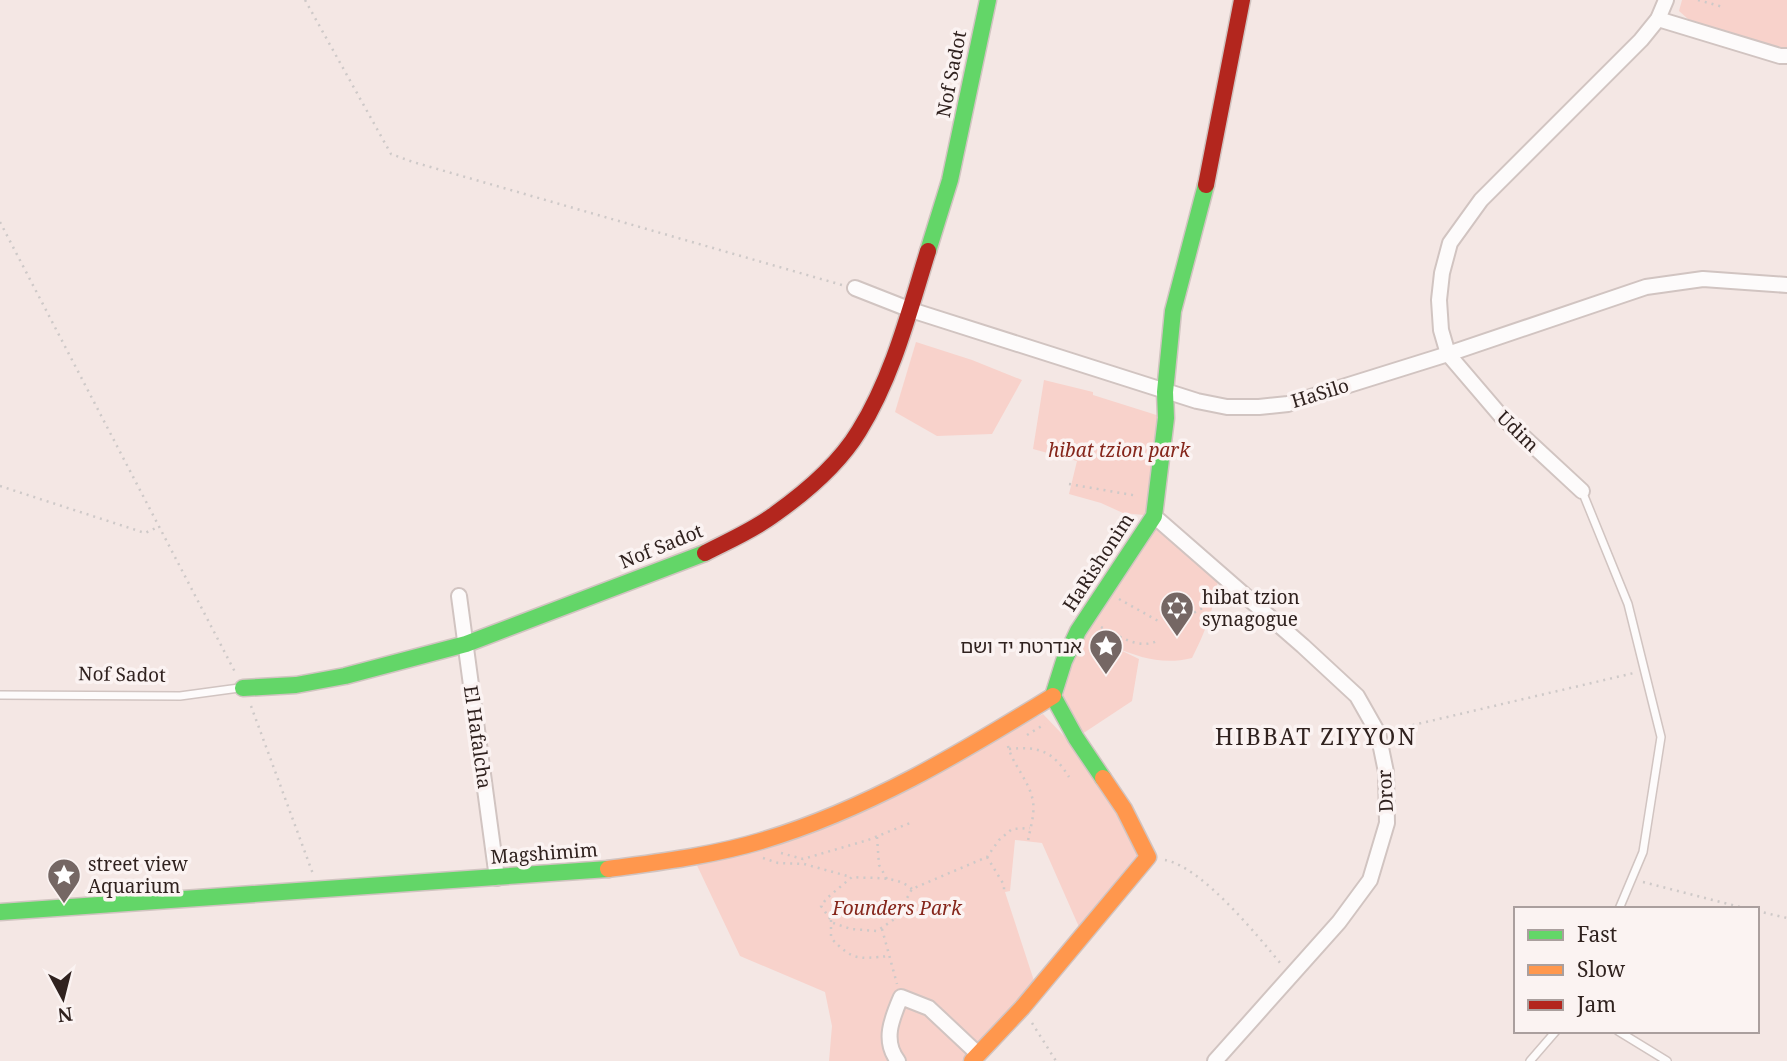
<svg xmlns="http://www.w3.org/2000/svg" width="1787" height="1061" font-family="'Noto Serif','Noto Sans Hebrew',serif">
  <rect width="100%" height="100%" fill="#f4e7e4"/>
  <g fill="#f8d2cb">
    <polygon points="1682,0 1787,0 1787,50 1729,36 1688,19 1679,11"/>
    <polygon points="916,342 972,360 1022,380 992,434 937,436 895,412"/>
    <polygon points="1044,380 1093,392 1093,395 1166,418 1154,516 1123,513 1101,503 1069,494 1077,461 1033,449"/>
    <path d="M1159 521 1218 580C1214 608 1205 633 1192 658 1163 665 1141 658 1114 647L1139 659 1132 701 1076 738 1053 696 1078 631Z"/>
    <polygon points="1043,714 1105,779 1148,857 1083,936 1042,843 1015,840 1010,891 1005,892 1037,990 972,1061 829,1061 832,1026 825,992 740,956 693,857 781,841"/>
  </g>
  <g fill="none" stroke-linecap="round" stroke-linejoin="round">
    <g stroke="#d1c4c1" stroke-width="10">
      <g id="lane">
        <polyline points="1582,491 1628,604 1661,737 1643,852 1619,909"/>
        <polyline points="0,695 180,696 239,688"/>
        <polyline points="1618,1031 1667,1061"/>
        <polyline points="1530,1061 1556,1031"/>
      </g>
    </g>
    <g stroke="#d1c4c1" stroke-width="18">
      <g id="street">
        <polyline points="1658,19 1780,56 1787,56"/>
        <polyline points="855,288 911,310 1197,401 1227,407 1259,407 1288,404 1448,354 1646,287 1703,279 1787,285"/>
        <polyline points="1582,491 1501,416 1448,354 1441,330 1439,300 1442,273 1450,243 1481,200 1641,40 1658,19 1666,0"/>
        <polyline points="1154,516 1303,646 1357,696 1378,733 1386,772 1387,823 1370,880 1339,922 1215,1061"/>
        <polyline points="459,596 497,878"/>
        <path d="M898 1061C882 1041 892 1018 901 997L929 1008 978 1054"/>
      </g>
    </g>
    <g stroke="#d1c4c1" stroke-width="19">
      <g id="fast">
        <polyline points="928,251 950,180 988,0"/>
        <polyline points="243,688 296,685 345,676 466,644 705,553"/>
        <polyline points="1103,778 1076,738 1053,696 1064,661 1078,631 1154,516 1166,418 1165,392 1173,311 1206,185"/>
        <polyline points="0,912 608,869"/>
      </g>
    </g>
    <g stroke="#d1c4c1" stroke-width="19">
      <g id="slow">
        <path d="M608 869C659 862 711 856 761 841 866 810 961 753 1053 696"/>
        <polyline points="972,1061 1022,1008 1148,857 1124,809 1103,778"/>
      </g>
    </g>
    <g stroke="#d1c4c1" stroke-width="19">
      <g id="jam">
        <polyline points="1206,185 1242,0"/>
        <path d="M705 553C728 541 754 530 775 514 806 492 839 464 859 431 893 376 909 312 928 251"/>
      </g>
    </g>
    <g stroke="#cec9c8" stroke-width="2.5" stroke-dasharray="2 5" stroke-linecap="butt">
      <polyline points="305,0 391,154 413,162 842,285"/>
      <polyline points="1698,0 1723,7"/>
      <polyline points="0,222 235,672"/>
      <polyline points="1069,484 1138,496"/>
      <polyline points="0,486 145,533 158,527"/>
      <polyline points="1119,599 1160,622"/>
      <polyline points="1188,616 1208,605 1216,591"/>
      <path d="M1101 627C1119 636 1140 651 1159 640"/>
      <polyline points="251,706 313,874"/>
      <polyline points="1392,730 1634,673"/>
      <polyline points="1027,735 1045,724"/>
      <path d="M1008 746C1013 766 1030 781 1033 802 1035 814 1030 829 1028 841"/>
      <path d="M1009 749C1039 746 1053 751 1069 777"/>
      <polyline points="877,837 879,865 887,879"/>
      <polyline points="781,853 803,859 868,840 910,823"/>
      <polyline points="987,857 1004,885 1004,891"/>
      <polyline points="763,858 778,863 804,864 851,877"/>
      <path d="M1165 860C1202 867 1257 935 1281 964"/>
      <polyline points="1643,882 1748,909"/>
      <path d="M912 889C896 875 873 879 852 877L827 898 821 906 833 923 851 929 877 931 896 918 912 889 987 857 999 840 1012 829 1030 828"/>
      <polyline points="1757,911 1787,918"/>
      <path d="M831 920V938C853 961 858 959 889 956"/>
      <polyline points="882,929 897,984"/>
      <polyline points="1032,1023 1056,1061"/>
    </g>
    <use href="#lane" stroke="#fdfbfb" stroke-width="7"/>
    <use href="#street" stroke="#fdfbfb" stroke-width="14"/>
    <use href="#fast" stroke="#63d668" stroke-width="16"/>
    <use href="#slow" stroke="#ff974d" stroke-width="16"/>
    <use href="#jam" stroke="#b3261e" stroke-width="16"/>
  </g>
  <defs>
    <g id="synagogue-pin" transform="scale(1.75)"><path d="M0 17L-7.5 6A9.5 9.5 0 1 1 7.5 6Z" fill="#756764" stroke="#fbf3f2"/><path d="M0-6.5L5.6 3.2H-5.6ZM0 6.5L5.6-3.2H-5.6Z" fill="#fff"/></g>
    <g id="sight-pin" transform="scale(1.75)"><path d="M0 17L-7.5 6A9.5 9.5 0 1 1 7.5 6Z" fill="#756764" stroke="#fbf3f2"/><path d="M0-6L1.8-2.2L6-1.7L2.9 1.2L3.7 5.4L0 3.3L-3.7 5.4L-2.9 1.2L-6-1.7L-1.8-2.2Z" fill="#fff"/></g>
  </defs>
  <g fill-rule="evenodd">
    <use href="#synagogue-pin" x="1177" y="608"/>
    <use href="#sight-pin" x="1106" y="646"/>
    <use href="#sight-pin" x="64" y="875"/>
  </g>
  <g text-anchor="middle" stroke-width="7" stroke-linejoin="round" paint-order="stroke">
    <g font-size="19" fill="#30221f" stroke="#fbf3f2">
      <text transform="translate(951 74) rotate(-79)" y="7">Nof Sadot</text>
      <text transform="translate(1320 393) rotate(-17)" y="7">HaSilo</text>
      <text transform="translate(1518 431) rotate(44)" y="7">Udim</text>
      <text transform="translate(661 546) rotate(-22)" y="7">Nof Sadot</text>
      <text transform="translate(1098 562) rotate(-57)" y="7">HaRishonim</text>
      <text transform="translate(122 674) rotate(1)" y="7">Nof Sadot</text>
      <text transform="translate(478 737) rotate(82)" y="7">El Hafalcha</text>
      <text transform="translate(1385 791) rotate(-93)" y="7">Dror</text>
      <text transform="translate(544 853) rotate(-4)" y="7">Magshimim</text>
    </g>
    <g font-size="19" font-style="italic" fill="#85261b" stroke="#fbf3f2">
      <text x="1119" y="457">hibat tzion park</text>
      <text x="897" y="915">Founders Park</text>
    </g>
    <g font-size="19" fill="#30221f" stroke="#fbf3f2" text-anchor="start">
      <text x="1202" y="604">hibat tzion<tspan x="1202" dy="22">synagogue</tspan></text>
      <text x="1082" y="653" text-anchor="end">אנדרטת יד ושם</text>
      <text x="88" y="871">street view<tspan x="88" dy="22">Aquarium</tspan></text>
    </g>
    <g font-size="23" letter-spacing="2" fill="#30221f" stroke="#fbf3f2">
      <text x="1316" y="745">HIBBAT ZIYYON</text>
    </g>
  </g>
  <rect x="1514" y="907" width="245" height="126" fill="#fbf3f2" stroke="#aa9f9e" stroke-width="2"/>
  <rect x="1528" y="930" width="35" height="10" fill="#63d668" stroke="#aa9f9e" stroke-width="2"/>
  <text x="1577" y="942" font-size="21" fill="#30221f">Fast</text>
  <rect x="1528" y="965" width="35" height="10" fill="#ff974d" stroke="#aa9f9e" stroke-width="2"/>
  <text x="1577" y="977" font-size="21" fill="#30221f">Slow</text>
  <rect x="1528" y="1000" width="35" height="10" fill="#b3261e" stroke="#aa9f9e" stroke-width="2"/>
  <text x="1577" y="1012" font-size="21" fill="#30221f">Jam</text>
  <g transform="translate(63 998) rotate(173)" stroke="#fbf3f2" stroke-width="5" paint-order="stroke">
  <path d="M0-5L12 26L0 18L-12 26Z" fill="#30221f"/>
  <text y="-10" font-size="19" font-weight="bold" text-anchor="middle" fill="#30221f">N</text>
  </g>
</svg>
